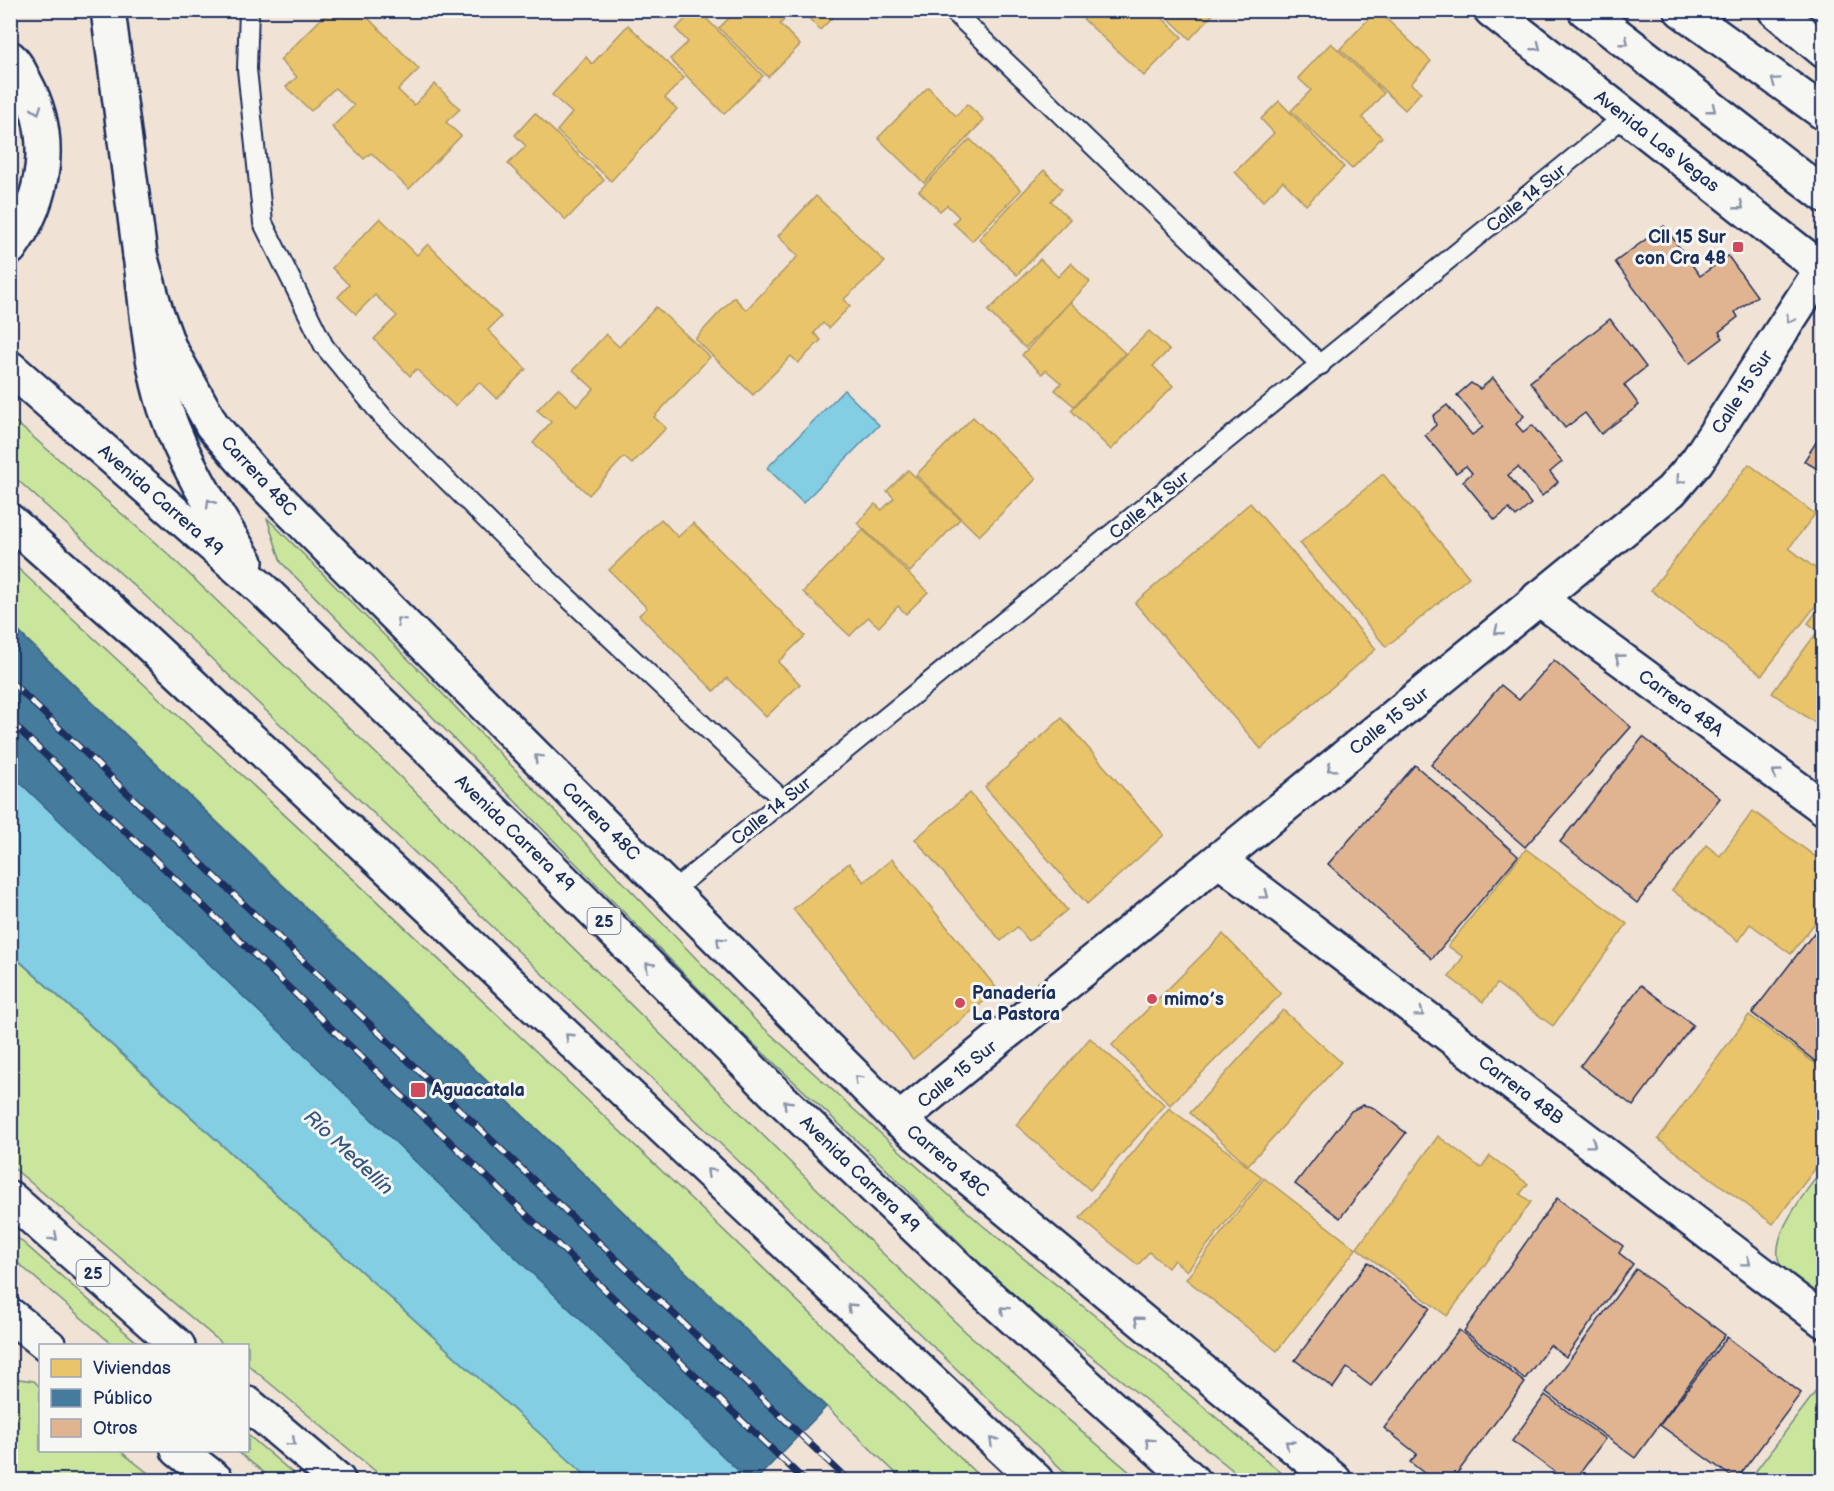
<svg xmlns="http://www.w3.org/2000/svg" width="1834" height="1491" font-family="'Balsamiq Sans',sans-serif">
  <rect width="100%" height="100%" fill="#f0e2d5"/>
  <filter id="ink" filterUnits="userSpaceOnUse"><feTurbulence type="fractalNoise" baseFrequency=".0167" numOctaves="2"/><feDisplacementMap in="SourceGraphic" scale="12" xChannelSelector="R" yChannelSelector="G"/><feConvolveMatrix kernelMatrix="1 2 1 2 8 2 1 2 1" color-interpolation-filters="sRGB"/></filter>
  <g filter="url(#ink)">
    <g fill="#cae59c" stroke="#728a7d" stroke-width="1.5">
      <polygon points="11,418 167,553 385,762 877,1248 967,1333 1139,1480 1073,1480 151,601 11,474"/>
      <polygon points="267,518 439,690 756,1021 982,1225 1120,1336 1290,1480 1245,1480 1100,1363 1017,1300 873,1156 741,1032 281,562"/>
      <path d="M11 562C340 863 663 1170 983 1480H903L11 624Z"/>
      <polygon points="10,953 591,1480 386,1480 248,1365 248,1346 224,1345 11,1166"/>
      <path d="M1823 1168V1298C1812 1290 1793 1282 1784 1272 1761 1242 1807 1192 1823 1168Z"/>
      <polygon points="11,1232 140,1345 141,1345 113,1345 11,1257"/>
      <polygon points="11,1378 34,1381 40,1387 40,1450 120,1451 157,1480 11,1480"/>
      <polygon points="1823,1382 1823,1480 1749,1480"/>
      <polygon points="248,1435 301,1480 273,1480 237,1451 248,1450"/>
    </g>
    <g fill="#83cee2" stroke="#598ead" stroke-width="1.5">
      <polygon points="844,390 879,425 803,503 767,468"/>
      <polygon points="10,773 748,1480 591,1480 11,953"/>
    </g>
    <g fill="#e9c46a" stroke="#ab9766" stroke-width="1.5">
      <polygon points="330,10 360,10 419,69 398,90 414,105 435,84 460,109 446,122 461,136 409,189 371,153 364,159 332,127 354,106 335,88 311,111 286,87 297,77 280,60"/>
      <polygon points="694,10 698,10 763,76 724,114 670,59 688,42 676,29"/>
      <polygon points="734,10 794,10 780,24 800,45 768,77 719,28 735,12"/>
      <polygon points="801,10 840,10 820,30"/>
      <polygon points="1080,10 1154,10 1182,37 1144,76 1077,13"/>
      <polygon points="1160,10 1217,10 1190,39"/>
      <polygon points="1377,10 1431,61 1411,84 1421,92 1405,110 1340,49"/>
      <polygon points="628,25 684,78 665,98 677,109 611,181 557,131 572,113 552,95 586,57 592,64"/>
      <polygon points="1331,43 1384,93 1362,118 1382,137 1352,169 1291,111 1311,90 1298,78"/>
      <polygon points="928,87 956,116 967,104 984,120 924,183 878,138"/>
      <polygon points="1279,101 1344,167 1306,205 1283,181 1263,201 1235,172 1274,133 1261,119"/>
      <polygon points="535,113 604,180 566,220 508,164 526,146 515,135"/>
      <polygon points="970,139 1021,190 972,241 953,223 959,217 947,205 940,211 919,191"/>
      <polygon points="1044,170 1062,189 1051,201 1070,219 1017,275 979,239"/>
      <polygon points="816,196 885,262 844,299 850,306 829,328 823,323 814,333 821,340 798,363 791,356 753,395 695,339 734,297 746,310 798,256 778,236"/>
      <polygon points="380,218 417,255 428,244 501,317 488,330 526,369 497,399 479,382 455,406 416,369 410,376 374,339 397,316 375,295 356,314 338,297 349,285 332,268"/>
      <polygon points="1040,259 1058,277 1071,263 1090,282 1025,348 988,311"/>
      <polygon points="1070,302 1125,353 1074,406 1055,390 1061,383 1046,370 1042,374 1022,355"/>
      <polygon points="656,307 710,357 654,417 666,428 632,464 624,457 589,495 533,443 551,422 537,410 558,388 577,406 594,389 573,370 606,334 619,347"/>
      <polygon points="1149,331 1169,350 1153,366 1173,386 1111,450 1071,410"/>
      <polygon points="973,417 1036,479 979,536 916,475"/>
      <polygon points="1749,464 1815,514 1789,548 1824,575 1824,595 1762,675 1651,590"/>
      <polygon points="908,470 960,519 910,572 857,523 875,504 882,510 894,498 887,491"/>
      <polygon points="1383,474 1469,577 1386,647 1300,543"/>
      <polygon points="1250,503 1376,649 1261,749 1135,603"/>
      <polygon points="661,519 678,537 693,523 805,636 778,662 800,684 766,717 727,678 714,691 639,615 647,608 609,570"/>
      <polygon points="863,530 928,592 906,614 898,606 879,627 868,617 850,636 803,592"/>
      <polygon points="1824,601 1824,729 1772,693 1818,631 1808,623"/>
      <polygon points="1062,718 1164,835 1087,904 985,787"/>
      <polygon points="970,793 1067,910 1029,941 1017,927 1001,941 915,839"/>
      <polygon points="1753,811 1824,863 1824,911 1791,954 1750,924 1738,941 1672,890 1706,845 1720,856"/>
      <polygon points="1526,849 1627,924 1553,1026 1497,984 1483,1002 1449,977 1463,957 1448,946"/>
      <polygon points="892,859 998,990 913,1059 793,909 849,863 864,882"/>
      <polygon points="1223,934 1281,994 1170,1105 1112,1045"/>
      <polygon points="1283,1010 1341,1062 1248,1165 1190,1113"/>
      <polygon points="1749,1015 1824,1070 1824,1157 1773,1224 1658,1139"/>
      <polygon points="1090,1038 1165,1105 1090,1190 1016,1125"/>
      <polygon points="1169,1108 1262,1177 1187,1271 1174,1260 1168,1268 1149,1252 1138,1265 1080,1218"/>
      <polygon points="1438,1136 1481,1168 1490,1156 1528,1184 1520,1194 1531,1202 1447,1316 1357,1248"/>
      <polygon points="1264,1178 1356,1249 1277,1351 1186,1279"/>
    </g>
    <polygon fill="#457b9d" stroke="#38648a" stroke-width="1.5" points="10,624 826,1407 756,1480 748,1480 10,773"/>
    <g fill="#e1b491" stroke="#1b2f5e" stroke-width="1.5">
      <polygon points="1664,226 1700,276 1728,256 1757,296 1735,312 1738,317 1719,332 1723,338 1689,364 1615,262"/>
      <polygon points="1610,319 1646,367 1624,385 1639,405 1601,434 1585,413 1565,428 1530,382"/>
      <polygon points="1493,378 1524,416 1516,424 1523,432 1532,425 1562,462 1550,472 1558,482 1542,496 1518,467 1508,475 1531,504 1516,517 1509,509 1495,520 1463,481 1472,473 1466,466 1456,473 1425,435 1436,425 1433,416 1447,405 1472,435 1483,427 1457,395 1471,383 1480,389"/>
      <polygon points="1824,430 1824,473 1804,461"/>
      <polygon points="1554,660 1631,727 1525,847 1431,765 1501,685 1519,700"/>
      <polygon points="1643,737 1720,798 1637,903 1560,842"/>
      <polygon points="1415,765 1518,856 1432,959 1328,864"/>
      <polygon points="1824,920 1824,1068 1752,1013"/>
      <polygon points="1641,985 1693,1025 1633,1106 1580,1066"/>
      <polygon points="1363,1105 1372,1107 1406,1133 1340,1218 1295,1184 1351,1111"/>
      <polygon points="1557,1198 1623,1246 1619,1253 1633,1264 1566,1357 1550,1345 1525,1379 1464,1331"/>
      <polygon points="1368,1262 1430,1308 1371,1386 1347,1368 1333,1388 1295,1360"/>
      <polygon points="1636,1269 1725,1335 1635,1458 1546,1392"/>
      <polygon points="1459,1330 1525,1383 1452,1480 1433,1480 1410,1462 1417,1454 1384,1428"/>
      <polygon points="1727,1337 1801,1393 1736,1480 1660,1425"/>
      <polygon points="1545,1395 1605,1439 1575,1480 1566,1480 1512,1441"/>
    </g>
    <g fill="none" stroke-linecap="round" stroke-linejoin="round">
      <g stroke="#1b2f5e" stroke-width="22">
        <g id="lane">
          <polyline points="249,10 247,69 263,223 324,346 383,417 517,550 784,801"/>
          <polyline points="952,10 1321,365"/>
          <polyline points="671,892 1625,116"/>
        </g>
      </g>
      <g stroke="#1b2f5e" stroke-width="38">
        <g id="street">
          <polyline points="108,10 140,255 156,311 169,347 212,425 255,475 899,1120 1334,1480"/>
          <polyline points="1538,598 1824,808"/>
          <polyline points="1219,860 1824,1321"/>
          <polyline points="899,1120 1671,491 1697,461 1821,270"/>
        </g>
      </g>
      <g stroke="#1b2f5e" stroke-width="38">
        <g id="primary">
          <polyline points="1491,10 1824,271"/>
          <polyline points="1585,10 1824,195"/>
          <polyline points="1681,10 1824,113"/>
          <polyline points="1775,10 1824,51"/>
        </g>
      </g>
      <g stroke="#1b2f5e" stroke-width="38">
        <g id="highway">
          <path d="M10 58C17 64 21 74 25 82 55 136 46 198 10 248"/>
          <path d="M140 255C147 305 149 360 165 408 184 464 215 512 246 562"/>
          <polyline points="10,368 262,589 515,832 777,1095 971,1280 1192,1480"/>
          <polyline points="10,521 141,637 333,816 1036,1480"/>
          <polyline points="10,1198 178,1346"/>
          <polyline points="10,1315 49,1346"/>
          <polyline points="248,1404 338,1480"/>
          <polyline points="178,1450 216,1480"/>
        </g>
      </g>
      <use href="#lane" stroke="#f6f6f2" stroke-width="18"/>
      <use href="#street" stroke="#f6f6f2" stroke-width="33"/>
      <use href="#primary" stroke="#f6f6f2" stroke-width="33"/>
      <use href="#highway" stroke="#f6f6f2" stroke-width="33"/>
      <g stroke="#1b2f5e" stroke-width="7">
        <g id="rail">
          <polyline points="10,681 848,1480"/>
          <polyline points="10,721 804,1480"/>
        </g>
      </g>
      <use href="#rail" stroke="#f6f6f2" stroke-width="4.5" stroke-dasharray="14" stroke-linecap="butt"/>
    </g>
    <defs><path id="oneway-chevron" d="M-2-3.5L2.5 0L-2 3.5" fill="none" stroke-width="1.6" stroke-linecap="round" stroke-linejoin="round" transform="scale(1.5)"/></defs>
    <g stroke="#8892a8">
      <use href="#oneway-chevron" transform="translate(1625 42) rotate(38)"/>
      <use href="#oneway-chevron" transform="translate(1537 47) rotate(38)"/>
      <use href="#oneway-chevron" transform="translate(1775 81) rotate(-145)"/>
      <use href="#oneway-chevron" transform="translate(1712 109) rotate(38)"/>
      <use href="#oneway-chevron" transform="translate(37 110) rotate(71)"/>
      <use href="#oneway-chevron" transform="translate(1740 206) rotate(38)"/>
      <use href="#oneway-chevron" transform="translate(1790 319) rotate(123)"/>
      <use href="#oneway-chevron" transform="translate(1680 480) rotate(131)"/>
      <use href="#oneway-chevron" transform="translate(210 503) rotate(-121)"/>
      <use href="#oneway-chevron" transform="translate(400 621) rotate(-135)"/>
      <use href="#oneway-chevron" transform="translate(1498 631) rotate(141)"/>
      <use href="#oneway-chevron" transform="translate(1619 658) rotate(-144)"/>
      <use href="#oneway-chevron" transform="translate(538 758) rotate(-135)"/>
      <use href="#oneway-chevron" transform="translate(1331 768) rotate(141)"/>
      <use href="#oneway-chevron" transform="translate(1776 773) rotate(-144)"/>
      <use href="#oneway-chevron" transform="translate(1265 895) rotate(37)"/>
      <use href="#oneway-chevron" transform="translate(720 941) rotate(-135)"/>
      <use href="#oneway-chevron" transform="translate(649 966) rotate(-135)"/>
      <use href="#oneway-chevron" transform="translate(1420 1013) rotate(37)"/>
      <use href="#oneway-chevron" transform="translate(569 1037) rotate(-137)"/>
      <use href="#oneway-chevron" transform="translate(858 1079) rotate(-135)"/>
      <use href="#oneway-chevron" transform="translate(787 1104) rotate(-136)"/>
      <use href="#oneway-chevron" transform="translate(1592 1144) rotate(37)"/>
      <use href="#oneway-chevron" transform="translate(710 1172) rotate(-136)"/>
      <use href="#oneway-chevron" transform="translate(54 1237) rotate(42)"/>
      <use href="#oneway-chevron" transform="translate(1747 1262) rotate(37)"/>
      <use href="#oneway-chevron" transform="translate(851 1307) rotate(-137)"/>
      <use href="#oneway-chevron" transform="translate(1004 1310) rotate(-138)"/>
      <use href="#oneway-chevron" transform="translate(1138 1320) rotate(-140)"/>
      <use href="#oneway-chevron" transform="translate(993 1441) rotate(-137)"/>
      <use href="#oneway-chevron" transform="translate(292 1442) rotate(40)"/>
      <use href="#oneway-chevron" transform="translate(1149 1442) rotate(-138)"/>
      <use href="#oneway-chevron" transform="translate(1289 1444) rotate(-141)"/>
    </g>
  </g>
  <g fill="#d1495b" stroke="#f6f6f2" stroke-width="2">
    <rect x="1732" y="241" width="12" height="12" rx="3"/>
    <circle cx="1152" cy="999" r="6"/>
    <circle cx="960" cy="1003" r="6"/>
    <rect x="410" y="1082" width="16" height="16" rx="3"/>
  </g>
  <g text-anchor="middle" stroke-width="6" stroke-linejoin="round" paint-order="stroke">
    <g fill="#f6f6f2" stroke="#5d6b8a" stroke-width="1.5">
      <rect x="587.5" y="908" width="33" height="26" rx="4.5"/>
      <rect x="76.5" y="1260" width="33" height="26" rx="4.5"/>
    </g>
    <g font-size="16" font-weight="bold" fill="#1b2f5e">
      <text x="604" y="927">25</text>
      <text x="93" y="1279">25</text>
    </g>
    <g font-size="18" fill="#1b2f5e" stroke="#f6f6f2">
      <text transform="translate(1657 141) rotate(38)" y="6">Avenida Las Vegas</text>
      <text transform="translate(1526 198) rotate(-39)" y="6">Calle 14 Sur</text>
      <text transform="translate(1742 392) rotate(-57)" y="6">Calle 15 Sur</text>
      <text transform="translate(259 476) rotate(47)" y="6">Carrera 48C</text>
      <text transform="translate(161 500) rotate(41)" y="6">Avenida Carrera 49</text>
      <text transform="translate(1149 505) rotate(-39)" y="6">Calle 14 Sur</text>
      <text transform="translate(1681 703) rotate(36)" y="6">Carrera 48A</text>
      <text transform="translate(1389 721) rotate(-39)" y="6">Calle 15 Sur</text>
      <text transform="translate(771 811) rotate(-39)" y="6">Calle 14 Sur</text>
      <text transform="translate(601 821) rotate(45)" y="6">Carrera 48C</text>
      <text transform="translate(515 833) rotate(44)" y="6">Avenida Carrera 49</text>
      <text transform="translate(957 1074) rotate(-39)" y="6">Calle 15 Sur</text>
      <text transform="translate(1521 1090) rotate(37)" y="6">Carrera 48B</text>
      <text transform="translate(948 1161) rotate(40)" y="6">Carrera 48C</text>
      <text transform="translate(860 1174) rotate(44)" y="6">Avenida Carrera 49</text>
    </g>
    <g font-size="18" font-weight="bold" fill="#1b2f5e" stroke="#f6f6f2" text-anchor="start">
      <text x="1726" y="243" text-anchor="end">Cll 15 Sur<tspan x="1726" dy="21">con Cra 48</tspan></text>
      <text x="972" y="999">Panadería<tspan x="972" dy="21">La Pastora</tspan></text>
      <text x="1164" y="1005">mimo’s</text>
      <text x="432" y="1096">Aguacatala</text>
    </g>
    <g font-size="20" font-style="italic" fill="#35577f" stroke="#f6f6f2">
      <text transform="translate(349 1152) rotate(43)" y="7">Río Medellín</text>
    </g>
  </g>
  <rect width="1834" height="1491" fill="none" stroke="#f6f6f2" stroke-width="36"/>
  <rect x="18" y="18" width="1798" height="1455" fill="none" stroke="#1b2f5e" stroke-width="2" filter="url(#ink)"/>
  <rect x="39" y="1344" width="210" height="108" fill="#f6f6f2" stroke="#9ea6b7" stroke-width="1.5"/>
  <rect x="51" y="1359" width="30" height="18" fill="#e9c46a" stroke="#9ea6b7" stroke-width="1.5"/>
  <text x="93" y="1374" font-size="18" fill="#1b2f5e">Viviendas</text>
  <rect x="51" y="1389" width="30" height="18" fill="#457b9d" stroke="#9ea6b7" stroke-width="1.5"/>
  <text x="93" y="1404" font-size="18" fill="#1b2f5e">Público</text>
  <rect x="51" y="1419" width="30" height="18" fill="#e1b491" stroke="#9ea6b7" stroke-width="1.5"/>
  <text x="93" y="1434" font-size="18" fill="#1b2f5e">Otros</text>
</svg>
